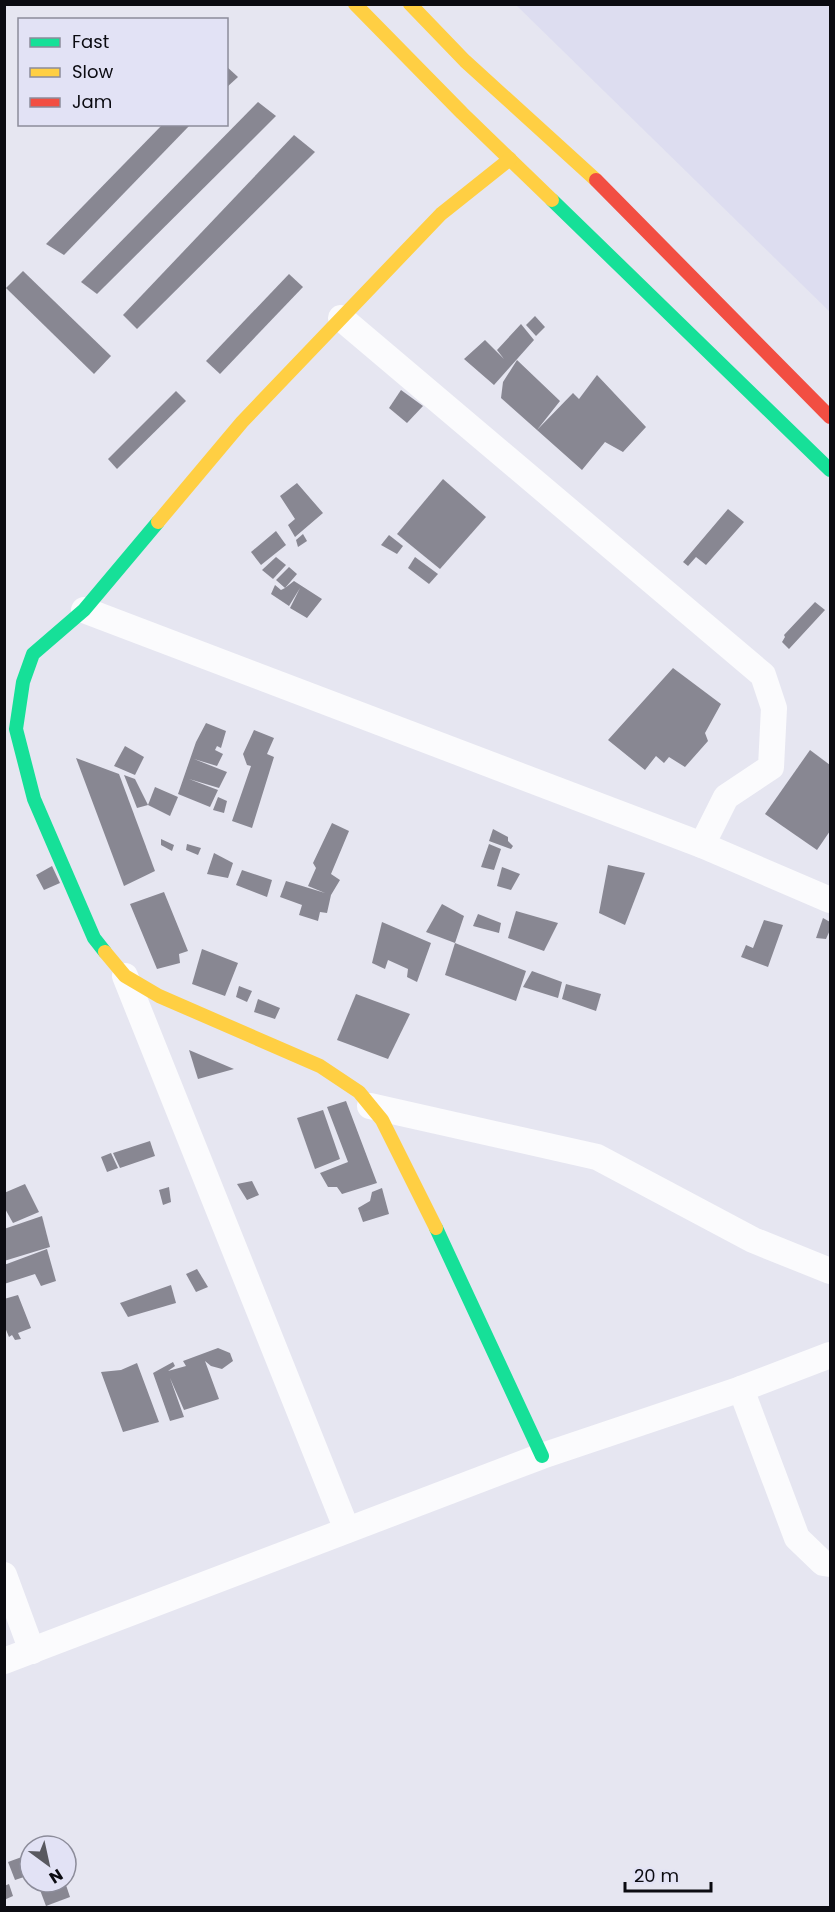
<svg xmlns="http://www.w3.org/2000/svg" width="835" height="1912" font-family="Poppins,sans-serif">
  <rect width="100%" height="100%" fill="#e6e6f1"/>
  <polygon fill="#ddddf0" points="516,5 830,5 830,312"/>
  <g fill="#888792">
    <polygon points="226,66 238,77 226,88"/>
    <polygon points="258,102 276,116 97,294 81,282"/>
    <polygon points="163,124 191,124 64,255 46,244"/>
    <polygon points="294,135 315,152 137,329 123,315"/>
    <polygon points="23,271 111,356 94,374 6,288"/>
    <polygon points="289,274 303,287 220,374 206,361"/>
    <polygon points="535,316 545,327 536,336 526,325"/>
    <polygon points="521,324 534,340 494,385 464,359 485,340 504,359 497,350"/>
    <polygon points="517,360 560,401 537,430 573,393 579,399 597,375 646,427 623,452 605,442 582,470 501,398 503,382"/>
    <polygon points="401,390 423,406 407,423 389,408"/>
    <polygon points="176,391 186,401 117,469 108,459"/>
    <polygon points="443,479 486,517 440,569 397,534"/>
    <polygon points="297,483 323,513 295,537 288,525 295,519 280,496"/>
    <polygon points="728,509 744,522 706,565 696,557 688,566 683,562"/>
    <polygon points="276,531 286,545 261,565 251,552"/>
    <polygon points="303,534 307,541 298,547 296,540"/>
    <polygon points="389,535 403,546 397,554 381,545"/>
    <polygon points="276,557 286,565 273,579 262,570"/>
    <polygon points="415,557 438,574 429,584 408,568"/>
    <polygon points="289,567 297,574 285,588 294,581 322,599 307,618 290,608 300,588 289,606 271,594 275,585 281,590 285,588 276,580"/>
    <polygon points="815,602 825,610 789,649 782,642 785,637 784,635"/>
    <polygon points="673,668 721,704 705,733 708,741 685,767 669,757 664,763 656,756 645,770 608,740"/>
    <polygon points="206,723 226,731 221,748 217,746 215,750 223,754 217,766 194,759 227,772 219,788 189,779 218,790 210,807 178,794 196,742"/>
    <polygon points="254,730 274,738 267,754 274,757 252,828 232,821 251,766 247,765 243,754"/>
    <polygon points="125,746 144,757 135,775 114,766"/>
    <polygon points="810,750 830,765 830,831 817,850 765,814"/>
    <polygon points="76,758 119,774 155,871 124,886"/>
    <polygon points="124,775 135,779 148,805 137,808"/>
    <polygon points="155,787 178,797 170,816 148,805"/>
    <polygon points="218,797 227,801 224,813 213,810"/>
    <polygon points="332,823 349,831 331,874 340,880 331,895 327,913 320,912 318,921 299,915 302,905 280,897 286,881 325,893 308,886 316,868 313,863"/>
    <polygon points="493,829 508,837 508,841 513,846 511,849 489,841"/>
    <polygon points="161,839 174,845 172,851 161,845"/>
    <polygon points="187,844 201,848 198,855 186,850"/>
    <polygon points="489,844 501,849 494,870 481,867"/>
    <polygon points="214,853 233,863 228,878 207,874"/>
    <polygon points="608,865 645,873 625,925 599,913"/>
    <polygon points="52,866 60,883 44,890 36,875"/>
    <polygon points="502,867 520,874 511,890 497,886"/>
    <polygon points="242,870 272,880 267,897 236,885"/>
    <polygon points="164,892 188,951 179,954 180,963 157,969 130,904"/>
    <polygon points="442,904 464,916 455,943 426,932"/>
    <polygon points="516,911 558,923 544,951 508,938"/>
    <polygon points="478,914 501,923 499,933 473,926"/>
    <polygon points="823,918 830,922 830,930 826,939 816,938"/>
    <polygon points="764,920 783,925 768,967 741,957 746,945 753,948"/>
    <polygon points="382,922 431,943 417,982 407,977 408,969 388,960 385,969 372,963"/>
    <polygon points="455,943 526,971 516,1001 445,975"/>
    <polygon points="202,949 238,963 225,996 192,984"/>
    <polygon points="532,971 562,982 558,998 523,987"/>
    <polygon points="566,984 601,994 596,1011 562,999"/>
    <polygon points="239,986 252,991 247,1002 236,997"/>
    <polygon points="356,994 410,1014 388,1059 337,1040"/>
    <polygon points="258,999 280,1008 275,1019 254,1012"/>
    <polygon points="189,1050 234,1069 198,1079"/>
    <polygon points="346,1101 377,1183 342,1194 337,1187 328,1187 320,1173 348,1162 327,1107"/>
    <polygon points="323,1110 340,1159 315,1169 297,1118"/>
    <polygon points="150,1141 155,1156 120,1168 113,1153"/>
    <polygon points="111,1153 118,1168 107,1172 101,1157"/>
    <polygon points="252,1181 259,1195 247,1200 237,1184"/>
    <polygon points="25,1184 39,1212 13,1223 4,1207 4,1193"/>
    <polygon points="169,1187 171,1202 163,1205 159,1190"/>
    <polygon points="382,1188 389,1214 363,1222 358,1208 370,1201 372,1192"/>
    <polygon points="42,1216 50,1247 4,1261 4,1229"/>
    <polygon points="47,1249 56,1281 41,1286 35,1274 4,1284 4,1265"/>
    <polygon points="197,1269 208,1287 196,1292 186,1274"/>
    <polygon points="171,1285 176,1303 128,1317 120,1303"/>
    <polygon points="18,1295 31,1328 18,1333 21,1339 15,1340 12,1335 9,1337 4,1325 4,1299"/>
    <polygon points="218,1348 230,1353 233,1361 222,1369 211,1366 205,1361 219,1399 184,1410 170,1378 184,1417 170,1421 153,1373 173,1362 175,1366 168,1371 186,1366 183,1361"/>
    <polygon points="137,1363 159,1422 123,1432 101,1372 121,1370"/>
    <polygon points="30,1854 30,1875 15,1880 8,1862"/>
    <polygon points="37,1882 65,1882 70,1897 46,1906"/>
    <polygon points="9,1884 13,1896 4,1900 4,1886"/>
  </g>
  <g fill="none" stroke-linecap="round" stroke-linejoin="round">
    <g stroke="#fbfbfd" stroke-width="26">
      <polyline points="341,318 763,675 774,708 771,767 726,797 702,845"/>
      <polyline points="84,610 702,845 830,900"/>
      <polyline points="125,976 347,1530"/>
      <polyline points="370,1106 597,1157 753,1240 830,1271"/>
      <polyline points="741,1389 797,1538 823,1563 830,1564"/>
      <polyline points="4,1575 32,1651"/>
      <polyline points="4,1661 542,1456 741,1389 830,1355"/>
    </g>
    <g stroke="#16e098" stroke-width="14">
      <polyline points="552,200 830,470"/>
      <polyline points="105,952 94,938 34,799 16,729 23,682 33,654 84,610 158,522"/>
      <polyline points="436,1228 542,1456"/>
    </g>
    <g stroke="#ffcf43" stroke-width="14">
      <polyline points="355,4 462,113 552,200"/>
      <polyline points="410,4 465,61 596,180"/>
      <polyline points="158,522 242,422 441,214 510,159"/>
      <polyline points="105,952 125,976 159,996 320,1066 359,1092 382,1120 436,1228"/>
    </g>
    <polyline stroke="#f24e42" stroke-width="14" points="596,180 830,417"/>
  </g>
  <rect width="835" height="1912" fill="none" stroke="#0b0b11" stroke-width="12"/>
  <rect x="18" y="18" width="210" height="108" fill="#e2e2f5" stroke="#8c8c9a" stroke-width="1.5"/>
  <rect x="30" y="38" width="30" height="9" fill="#16e098" stroke="#8c8c9a" stroke-width="1.5"/>
  <text x="72" y="48" font-size="18" fill="#0b0b11">Fast</text>
  <rect x="30" y="68" width="30" height="9" fill="#ffcf43" stroke="#8c8c9a" stroke-width="1.5"/>
  <text x="72" y="78" font-size="18" fill="#0b0b11">Slow</text>
  <rect x="30" y="98" width="30" height="9" fill="#f24e42" stroke="#8c8c9a" stroke-width="1.5"/>
  <text x="72" y="108" font-size="18" fill="#0b0b11">Jam</text>
  <g transform="translate(48 1864) rotate(147)"><circle r="28" fill="#e2e2f5" stroke="#8c8c9a" stroke-width="1.5"/>
  <path d="M0-4.5L10 22L0 15L-10 22Z" fill="#58585f"/>
  <text y="-9" font-size="16" font-weight="bold" text-anchor="middle" fill="#0b0b11">N</text>
  </g>
  <path d="M625 1882v9h86v-9" fill="none" stroke="#0b0b11" stroke-width="3"/>
  <text x="634" y="1882" font-size="18" fill="#0b0b11" stroke="#e2e2f5" stroke-width="4.5" paint-order="stroke">20 m</text>
</svg>
